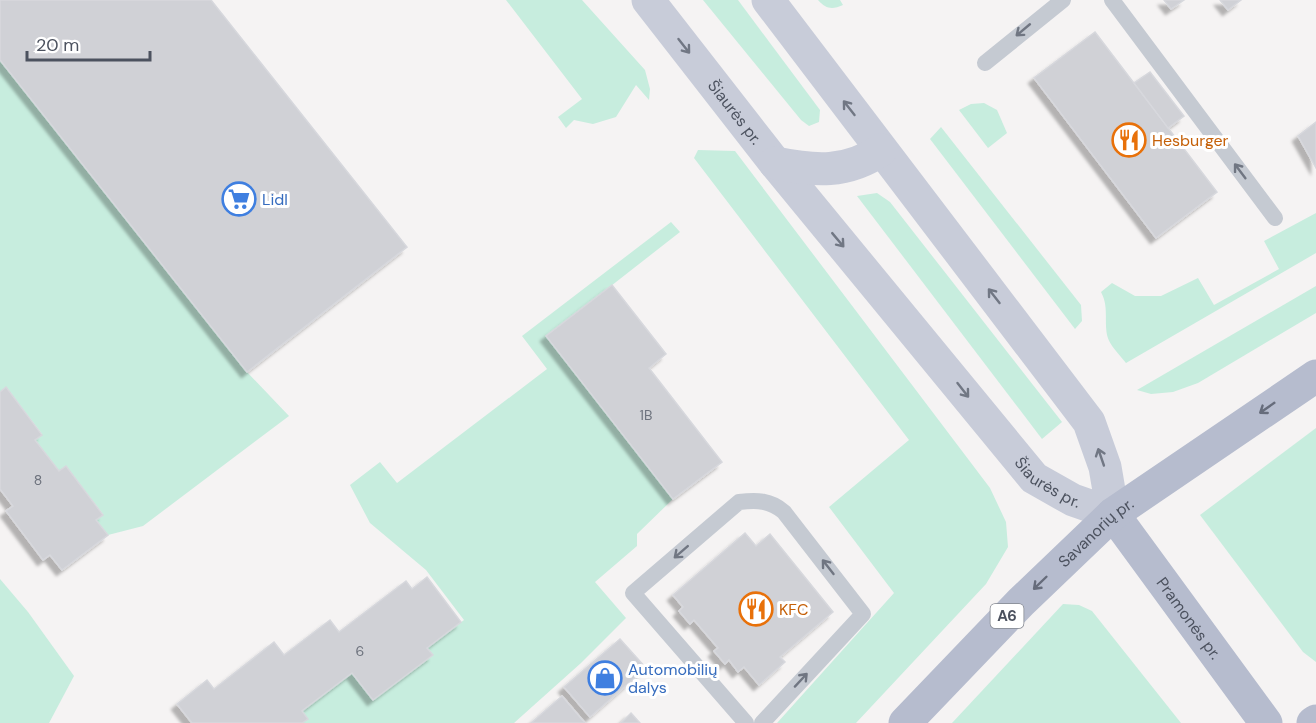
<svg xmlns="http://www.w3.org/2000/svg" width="1316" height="723" font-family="'DM Sans',sans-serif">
  <defs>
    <filter id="shadow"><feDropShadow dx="-5.5" dy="5.5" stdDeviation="1.5" flood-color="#0004"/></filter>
  </defs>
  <rect width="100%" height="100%" fill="#f5f3f3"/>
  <g fill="#c7edde">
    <polygon points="506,0 582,0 645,70 650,89 649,100 636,85 616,117 593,124 574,120 566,128 558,117 582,99"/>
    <polygon points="703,0 738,0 820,110 819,122 809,126 801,120"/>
    <path d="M818 0H840L843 5C832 10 826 9 818 0Z"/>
    <polygon points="0,60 247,372 289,416 143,526 108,535 96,520 103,514 66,466 59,471 35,440 42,434 7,388 0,392"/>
    <polygon points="984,103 997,110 1007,133 988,148 959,110 971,104"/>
    <polygon points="941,127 1081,305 1082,321 1075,329 930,139"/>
    <polygon points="698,150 735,151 990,488 1006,522 1008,547 986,584 856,723 777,723 894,593 829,507 909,440 694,158"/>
    <polygon points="877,193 890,202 1062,422 1042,439 857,196"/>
    <path d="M1316 213V253L1126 363C1120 355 1109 345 1107 335 1104 319 1109 307 1101 292L1112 283 1135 296H1161L1198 278 1214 305 1279 269 1264 241Z"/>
    <polygon points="671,222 680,232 547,336 673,499 637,534 637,546 595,582 626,618 581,663 514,723 302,723 308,719 302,711 352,673 373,700 432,655 427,648 464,620 426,570 370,523 350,485 380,462 397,483 547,369 522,336"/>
    <polygon points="1316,286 1316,313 1198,383 1173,392 1151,394 1137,390"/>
    <polygon points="1316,428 1316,662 1303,652 1200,515"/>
    <polygon points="0,579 28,612 74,676 49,723 0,723"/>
    <polygon points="1063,604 1079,605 1092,611 1181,723 952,723"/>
  </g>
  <g fill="#d0d1d6" stroke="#d7d8dd" stroke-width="1.5" filter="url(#shadow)">
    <polygon points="0,0 211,0 407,247 247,372 0,60"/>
    <polygon points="1164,0 1184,0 1171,9"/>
    <polygon points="1220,0 1241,0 1228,10"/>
    <polygon points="1095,32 1217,192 1156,238 1034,78"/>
    <polygon points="1150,72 1184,116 1168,128 1134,83"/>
    <polygon points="1316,122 1316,168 1298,136"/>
    <polygon points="612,285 666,354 649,368 722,462 673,499 546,336"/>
    <polygon points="6,387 42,435 35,440 59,471 66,466 103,515 96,520 108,535 62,570 50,555 43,560 6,511 13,506 0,489 0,392"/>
    <polygon points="745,533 756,546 770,534 833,612 780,657 785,662 759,685 744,667 738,672 729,660 725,664 714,651 718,648 694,620 690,624 679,611 683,607 673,595"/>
    <polygon points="427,577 461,622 427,648 433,655 373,700 352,673 302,711 308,719 302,723 192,723 177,704 207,680 214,689 274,642 284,655 330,620 339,632 406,581 412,589"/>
    <polygon points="620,639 646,668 590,717 564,687"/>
    <polygon points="562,696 585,723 531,723"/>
    <polygon points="631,713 640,723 621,723"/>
  </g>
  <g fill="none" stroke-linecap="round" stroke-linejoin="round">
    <g stroke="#c5cad2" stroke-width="16">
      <polyline points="1112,0 1275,218"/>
      <polyline points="985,63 1063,0"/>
      <path d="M746 723 633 593 739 502C757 500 770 500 784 512L863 614 762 723"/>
    </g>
    <g stroke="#c8ccd9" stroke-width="33">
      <path id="s1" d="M648 0 775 163 1034 478 1073 500 1113 514 1105 467 1089 422 768 0"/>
      <path d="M775 163C814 171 847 174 881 150"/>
    </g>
    <g stroke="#b6bcce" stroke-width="33">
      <path id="s2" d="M1113 514 1266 723"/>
      <path id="s3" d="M905 723 1021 602 1113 514 1316 376"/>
      <polyline points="1313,723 1316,721"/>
    </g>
  </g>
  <defs><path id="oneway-shaft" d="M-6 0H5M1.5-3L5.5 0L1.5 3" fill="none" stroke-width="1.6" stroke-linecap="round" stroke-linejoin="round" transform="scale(1.5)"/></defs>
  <g stroke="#707682">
    <use href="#oneway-shaft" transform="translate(1023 30) rotate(140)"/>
    <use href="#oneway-shaft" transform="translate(1240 171) rotate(-127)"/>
    <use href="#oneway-shaft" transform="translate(681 552) rotate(139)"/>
    <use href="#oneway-shaft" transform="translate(828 567) rotate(-128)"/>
    <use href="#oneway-shaft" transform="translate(801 680) rotate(-47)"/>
  </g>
  <g stroke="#717784">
    <use href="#oneway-shaft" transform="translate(684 46) rotate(52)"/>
    <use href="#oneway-shaft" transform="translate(849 108) rotate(-128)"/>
    <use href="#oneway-shaft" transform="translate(838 240) rotate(50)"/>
    <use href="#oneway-shaft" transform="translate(994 296) rotate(-128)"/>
    <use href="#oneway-shaft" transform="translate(963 390) rotate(52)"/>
    <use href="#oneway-shaft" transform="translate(1101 457) rotate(-109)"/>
  </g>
  <g stroke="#666c7b">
    <use href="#oneway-shaft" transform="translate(1267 408) rotate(145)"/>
    <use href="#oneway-shaft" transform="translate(1040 583) rotate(136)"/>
  </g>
  <defs>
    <g id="restaurant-ring" transform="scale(1.725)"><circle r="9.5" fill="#fff" stroke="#e8710a" stroke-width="1.5"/><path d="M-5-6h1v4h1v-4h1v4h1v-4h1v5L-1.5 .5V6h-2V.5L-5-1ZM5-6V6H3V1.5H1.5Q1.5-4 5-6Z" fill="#e8710a"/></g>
    <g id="supermarket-ring" transform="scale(1.725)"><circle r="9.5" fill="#fff" stroke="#3f7fe0" stroke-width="1.5"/><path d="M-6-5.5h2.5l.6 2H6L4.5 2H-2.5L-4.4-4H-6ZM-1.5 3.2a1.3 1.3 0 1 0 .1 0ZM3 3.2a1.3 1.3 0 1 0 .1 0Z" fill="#3f7fe0"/></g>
    <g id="shop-ring" transform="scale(1.725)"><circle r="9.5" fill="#fff" stroke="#3f7fe0" stroke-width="1.5"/><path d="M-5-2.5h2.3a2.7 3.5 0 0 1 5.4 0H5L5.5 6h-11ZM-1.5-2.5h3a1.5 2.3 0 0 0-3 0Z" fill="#3f7fe0"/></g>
  </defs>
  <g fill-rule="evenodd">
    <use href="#restaurant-ring" x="1129" y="140"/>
    <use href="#supermarket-ring" x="239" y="199"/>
    <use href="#restaurant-ring" x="756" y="609"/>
    <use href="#shop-ring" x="605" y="678"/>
  </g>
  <g text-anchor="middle" stroke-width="6" stroke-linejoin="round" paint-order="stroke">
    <g font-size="14" fill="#6d727d">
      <text x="646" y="420">1B</text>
      <text x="38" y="485">8</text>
      <text x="360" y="656">6</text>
    </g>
    <rect fill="#fff" stroke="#82868f" stroke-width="1.5" x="990.5" y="604" width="33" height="24" rx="4.5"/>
    <g font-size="15" font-weight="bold" fill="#4c525f">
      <text x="1007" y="621">A6</text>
    </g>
    <g font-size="16" fill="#4c525f" stroke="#fff">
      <text dy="6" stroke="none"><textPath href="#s1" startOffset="142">Šiaurės pr.</textPath></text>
      <text dy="6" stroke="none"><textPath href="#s1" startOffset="628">Šiaurės pr.</textPath></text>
      <text dy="6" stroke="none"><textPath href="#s3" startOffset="270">Savanorių pr.</textPath></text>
      <text dy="6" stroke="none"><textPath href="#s2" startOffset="129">Pramonės pr.</textPath></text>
    </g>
    <g font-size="16" fill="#c56008" stroke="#fff" text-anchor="start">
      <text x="1152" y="146">Hesburger</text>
      <text x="779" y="615">KFC</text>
    </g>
    <g font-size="16" fill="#366cbe" stroke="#fff" text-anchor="start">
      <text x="262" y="205">Lidl</text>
      <text x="628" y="675">Automobilių<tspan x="628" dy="18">dalys</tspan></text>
    </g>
  </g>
  <path d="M27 51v9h123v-9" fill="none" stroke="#4c525f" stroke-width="3"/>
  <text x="36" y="51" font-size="18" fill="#4c525f" stroke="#ffffff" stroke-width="4.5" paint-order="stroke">20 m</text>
</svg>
